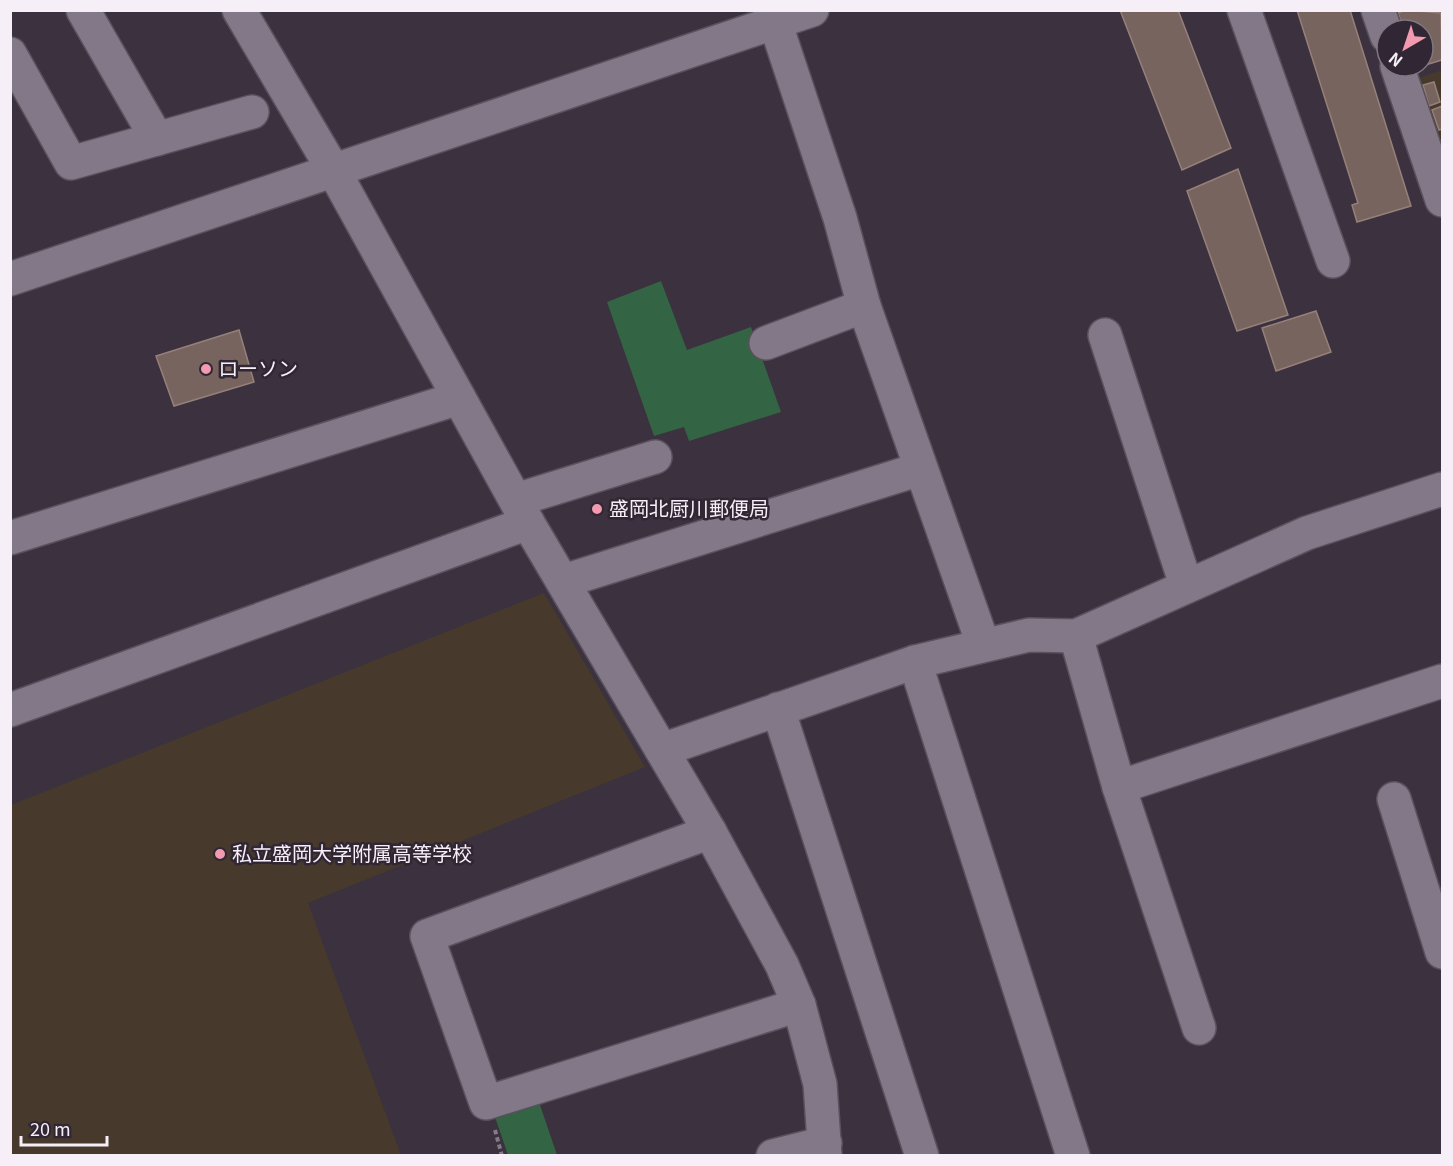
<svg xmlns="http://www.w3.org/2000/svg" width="1453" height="1166" font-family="Georgia,'Noto Sans JP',serif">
  <rect width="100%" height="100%" fill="#3b313f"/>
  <g fill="#473a2c">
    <polygon points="1442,70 1442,162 1416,79"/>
    <polygon points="544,593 645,767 308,903 401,1155 11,1155 11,805"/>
  </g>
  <g fill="#336444">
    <polygon points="661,281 687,350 751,327 781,412 689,441 684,427 654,436 607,302"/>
    <polygon points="539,1102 557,1155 508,1155 495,1117"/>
  </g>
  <g fill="#78645e" stroke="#95807a" stroke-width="1.5">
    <polygon points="1120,10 1178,10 1231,148 1182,170"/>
    <polygon points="1297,10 1350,10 1411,206 1357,222 1352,205 1358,203"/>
    <polygon points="1406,10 1441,13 1442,60 1416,68 1416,66 1423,66 1423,30 1404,30 1398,13"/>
    <polygon points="1434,82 1440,102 1429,106 1423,85"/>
    <polygon points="1442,106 1442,129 1439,130 1432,110"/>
    <polygon points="1238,169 1288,315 1237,331 1187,191"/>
    <polygon points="1316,311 1331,352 1276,371 1262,328"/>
    <polygon points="239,330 254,382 174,406 156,356"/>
  </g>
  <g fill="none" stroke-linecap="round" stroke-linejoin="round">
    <g stroke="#59515c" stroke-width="36">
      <g id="minor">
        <polyline points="83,10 157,139"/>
        <polyline points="239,10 335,173 528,523 710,832 782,965 799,1005 820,1084 825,1156"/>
        <polyline points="771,10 840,218 864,306 983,644"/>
        <polyline points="1244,10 1333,261"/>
        <polyline points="1378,10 1387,36"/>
        <polyline points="10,54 71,163 252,112"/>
        <polyline points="1397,66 1442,200"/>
        <polyline points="10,279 812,10"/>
        <polyline points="1105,335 1186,585"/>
        <polyline points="766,343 864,306"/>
        <polyline points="516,500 655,457"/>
        <polyline points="10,538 459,398"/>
        <polyline points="564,581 920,469"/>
        <polyline points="1076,636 1119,787 1199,1028"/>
        <polyline points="915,662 1073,1156"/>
        <polyline points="778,709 922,1156"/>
        <polyline points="10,710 528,523"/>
        <polyline points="662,750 915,662 1029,635 1076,636 1307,533 1442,489"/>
        <polyline points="1119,787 1442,681"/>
        <polyline points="1394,799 1442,952"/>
        <polyline points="710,832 427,936 486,1103 799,1005"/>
        <polyline points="773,1156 825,1143"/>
      </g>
    </g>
    <polyline stroke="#837b87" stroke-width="4" stroke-dasharray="4.5 3" stroke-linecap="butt" points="495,1130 502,1156"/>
    <use href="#minor" stroke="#837888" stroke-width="33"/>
  </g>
  <g fill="#f29ab0" stroke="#312734" stroke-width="2">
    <circle cx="206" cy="369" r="6"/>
    <circle cx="597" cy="509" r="6"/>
    <circle cx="220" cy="854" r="6"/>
  </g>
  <g text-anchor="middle" stroke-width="5" stroke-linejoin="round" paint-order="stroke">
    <g font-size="20" fill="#f6eff8" stroke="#312734" text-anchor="start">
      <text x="218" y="376">ローソン</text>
      <text x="609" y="516">盛岡北厨川郵便局</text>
      <text x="232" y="861">私立盛岡大学附属高等学校</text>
    </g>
  </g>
  <rect width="1453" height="1166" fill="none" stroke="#f6eff8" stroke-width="24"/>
  <g transform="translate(1405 48) rotate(219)"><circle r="28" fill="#312734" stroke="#807782" stroke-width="1.5"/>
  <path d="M0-4.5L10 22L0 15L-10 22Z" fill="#f29ab0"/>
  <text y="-9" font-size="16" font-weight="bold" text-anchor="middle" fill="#f6eff8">N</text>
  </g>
  <path d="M21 1136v9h86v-9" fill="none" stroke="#f6eff8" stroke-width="3"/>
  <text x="30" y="1136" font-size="18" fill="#f6eff8" stroke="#312734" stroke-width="4.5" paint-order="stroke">20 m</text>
</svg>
